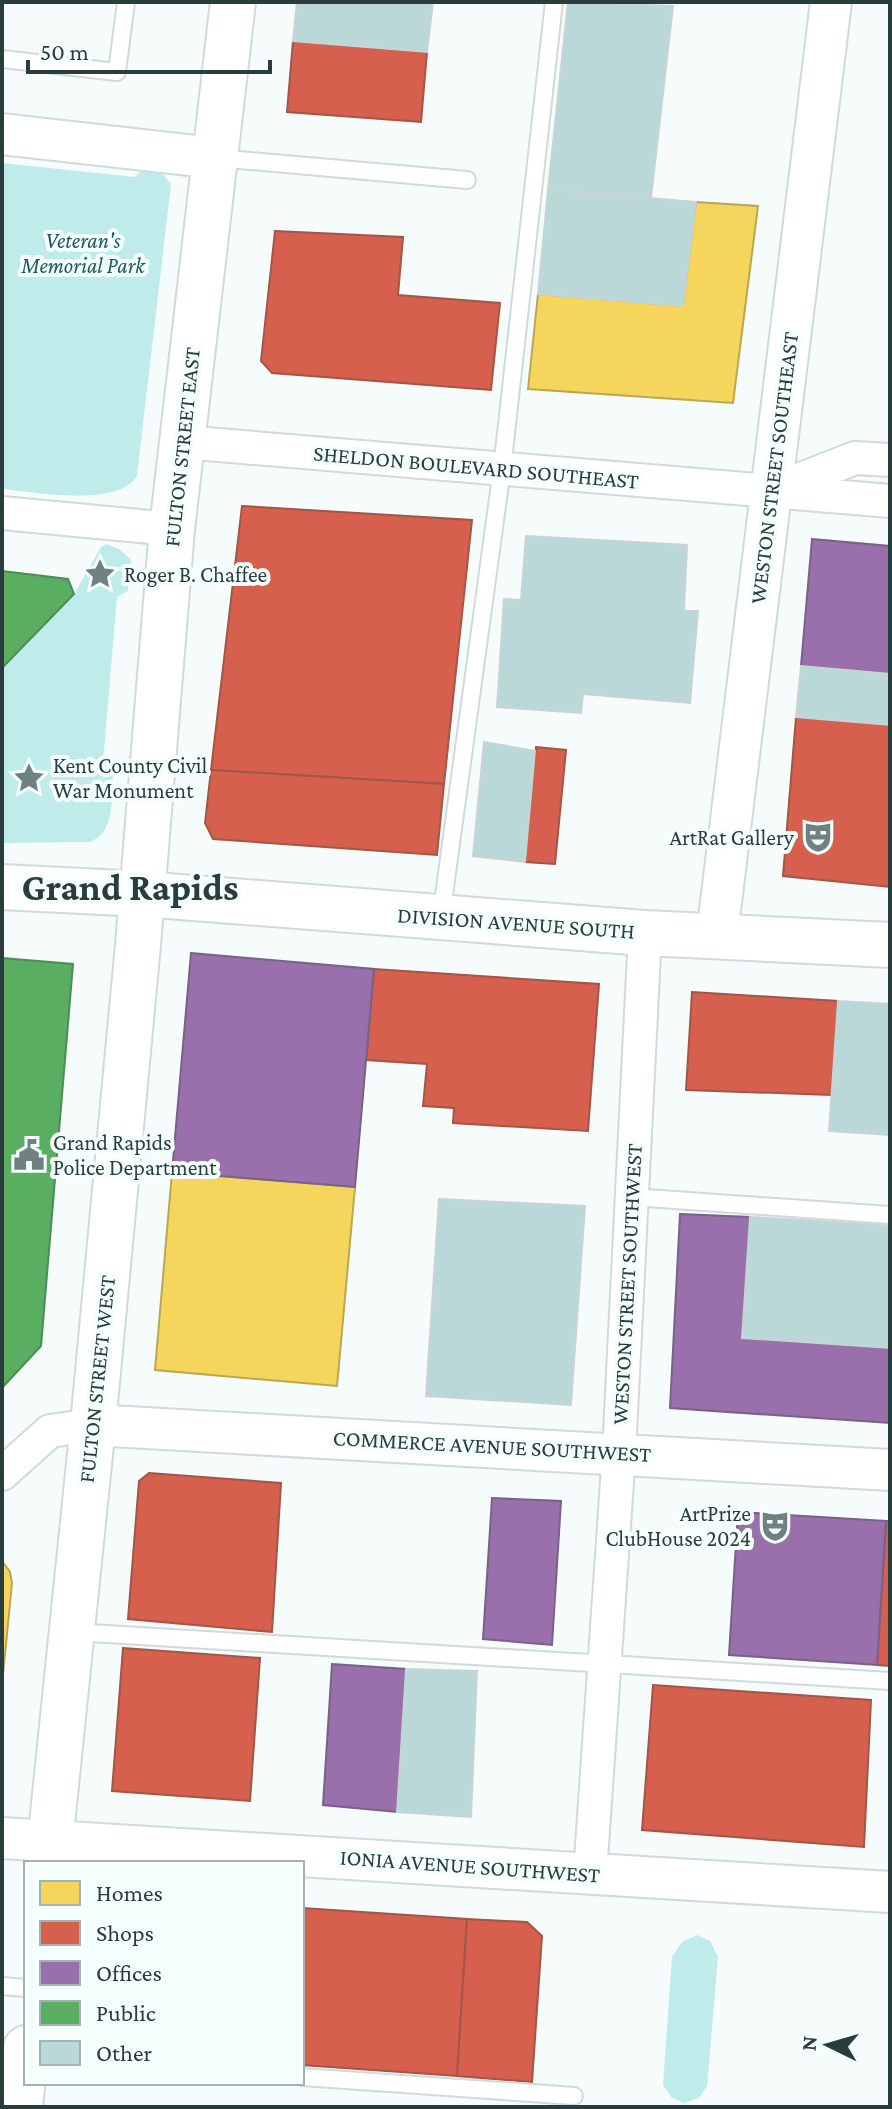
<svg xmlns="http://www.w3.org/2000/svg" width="892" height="2109" font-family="'Crimson Pro',serif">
<rect width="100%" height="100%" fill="#f6fcfb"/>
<!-- green -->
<g fill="#bfecea">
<path d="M 2,163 L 135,177 L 143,169 L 160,171 L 171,184 L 137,476 C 117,508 35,492 2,489 Z"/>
<path d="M 106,544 L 119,549 L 131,560 L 128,591 L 117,597 L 103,762 L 113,773 C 111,797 116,832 90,842 L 2,843 L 2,668 L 74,594 L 101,547 Z"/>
<path d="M 697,1935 L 710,1941 L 718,1957 L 707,2086 L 699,2098 L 684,2103 L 671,2097 L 663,2085 L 672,1957 L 682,1942 Z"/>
</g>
<!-- homes -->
<g fill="#f6d55c" stroke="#b9a753" stroke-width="2">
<path d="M 696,202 L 758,206 L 733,403 L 528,389 L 538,294 L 683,306 Z"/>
<path d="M 172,1172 L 355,1187 L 337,1386 L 155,1370 Z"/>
<path d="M 2,1561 L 10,1572 L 12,1583 L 2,1685 Z"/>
</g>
<!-- shops -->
<g fill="#d6604d" stroke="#a25648" stroke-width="2">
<path d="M 293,41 L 427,52 L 421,122 L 287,112 Z"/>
<path d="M 275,231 L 403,237 L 398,295 L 500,303 L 491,390 L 272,373 L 261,361 Z"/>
<path d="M 242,506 L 472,520 L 444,784 L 211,770 Z"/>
<path d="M 796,717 L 890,725 L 890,887 L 783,876 Z"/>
<path d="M 536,747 L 566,750 L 555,864 L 525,862 Z"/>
<path d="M 211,770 L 444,784 L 437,855 L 213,839 L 205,823 Z"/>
<path d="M 374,969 L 599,984 L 588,1131 L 453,1123 L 454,1108 L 423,1106 L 427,1064 L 366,1060 Z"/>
<path d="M 692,992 L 838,1001 L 831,1095 L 686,1090 Z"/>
<path d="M 149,1473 L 281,1483 L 272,1632 L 128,1619 L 139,1481 Z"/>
<path d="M 886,1521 L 890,1521 L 890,1666 L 877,1665 Z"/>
<path d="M 123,1648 L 260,1658 L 250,1801 L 112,1791 Z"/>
<path d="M 653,1685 L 871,1700 L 864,1847 L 642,1830 Z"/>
<path d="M 302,1908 L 467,1919 L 457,2076 L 302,2065 Z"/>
<path d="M 467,1919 L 527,1922 L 542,1936 L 532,2082 L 457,2076 Z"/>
</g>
<!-- offices -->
<g fill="#9970ab" stroke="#78618a" stroke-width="2">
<path d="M 812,539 L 890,546 L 890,674 L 801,666 Z"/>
<path d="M 191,953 L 374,969 L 355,1187 L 172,1172 Z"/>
<path d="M 680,1214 L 750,1217 L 742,1338 L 890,1348 L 890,1423 L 670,1408 Z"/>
<path d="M 492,1498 L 561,1501 L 552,1645 L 483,1639 Z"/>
<path d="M 738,1512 L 886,1521 L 877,1665 L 729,1655 Z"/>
<path d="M 332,1664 L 406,1669 L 397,1812 L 323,1805 Z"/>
</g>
<!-- public -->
<g fill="#5aae61" stroke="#4c8c56" stroke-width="2">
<path d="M 2,571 L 68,579 L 74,594 L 2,668 Z"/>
<path d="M 2,958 L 73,964 L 41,1346 L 2,1388 Z"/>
</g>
<!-- building -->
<g fill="#bad8d8" stroke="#c8d4d3" stroke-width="2">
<path d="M 297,2 L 433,2 L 427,52 L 293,41 Z"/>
<path d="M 568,2 L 673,6 L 651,198 L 548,190 Z"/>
<path d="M 548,190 L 696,202 L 683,306 L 538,294 Z"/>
<path d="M 526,536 L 687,545 L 684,611 L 698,611 L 690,703 L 583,694 L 581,713 L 497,707 L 504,599 L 521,600 Z"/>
<path d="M 801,666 L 890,674 L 890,725 L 796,717 Z"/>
<path d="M 484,742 L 535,751 L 525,862 L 473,856 Z"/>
<path d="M 838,1001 L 890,1004 L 890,1135 L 829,1131 Z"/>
<path d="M 439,1199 L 585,1206 L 571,1405 L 426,1396 Z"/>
<path d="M 750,1217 L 890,1225 L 890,1348 L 742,1338 Z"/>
<path d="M 406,1669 L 477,1671 L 471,1817 L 397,1812 Z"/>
</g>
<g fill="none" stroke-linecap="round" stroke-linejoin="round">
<defs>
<g id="service">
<path d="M 2,59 L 117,72 L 126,2"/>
<path d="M 216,158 L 467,180"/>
<path d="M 441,917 L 502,469 L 554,2"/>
<path d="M 632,1197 L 890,1215"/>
<path d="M 73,1632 L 890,1681"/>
<path d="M 2,1986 L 26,1988"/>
<path d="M 302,2077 L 574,2096"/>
</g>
<g id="minor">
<path d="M 182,442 L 890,501"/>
<path d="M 778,488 L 855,458 L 890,460"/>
<path d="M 2,513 L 172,529"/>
<path d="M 2,1474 L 50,1431 L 93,1425"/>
<path d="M 590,1874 L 619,1453 L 645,933"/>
</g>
<g id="tertiary">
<path d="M 2,134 L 215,158"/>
<path d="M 717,935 L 831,2"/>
<path d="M 93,1425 L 890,1470"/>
<path d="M 2,1838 L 890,1892"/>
</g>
<g id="primary">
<path d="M 2,887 L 142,894 L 645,933 L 890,945"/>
<path d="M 48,1863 L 93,1425 L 138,945 L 172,529 L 233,2"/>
<path d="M 20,2107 L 26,2048"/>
</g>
</defs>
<!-- service casing -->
<use href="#service" stroke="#cfdbda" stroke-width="20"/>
<!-- minor casing -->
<use href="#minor" stroke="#cfdbda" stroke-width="36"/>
<!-- tertiary casing -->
<use href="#tertiary" stroke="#cfdbda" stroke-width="44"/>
<!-- primary casing -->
<use href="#primary" stroke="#cfdbda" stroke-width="48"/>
<!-- service -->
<use href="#service" stroke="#fefffe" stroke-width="16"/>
<!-- minor -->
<use href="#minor" stroke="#fefffe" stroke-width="32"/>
<!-- tertiary -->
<use href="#tertiary" stroke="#fefffe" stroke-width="40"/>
<!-- primary -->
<use href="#primary" stroke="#fefffe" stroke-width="44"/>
</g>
<!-- icons -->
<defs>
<symbol id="sight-bare" viewBox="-9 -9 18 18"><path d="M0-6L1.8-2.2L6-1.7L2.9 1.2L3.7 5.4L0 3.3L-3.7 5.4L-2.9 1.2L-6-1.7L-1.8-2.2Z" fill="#718080" stroke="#f4fefd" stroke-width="2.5" paint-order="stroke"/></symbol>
<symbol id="theatre-bare" viewBox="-9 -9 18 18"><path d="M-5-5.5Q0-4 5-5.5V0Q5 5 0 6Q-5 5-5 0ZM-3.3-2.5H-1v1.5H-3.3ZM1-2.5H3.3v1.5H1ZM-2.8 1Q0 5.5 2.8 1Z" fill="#718080" stroke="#f4fefd" stroke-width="2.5" paint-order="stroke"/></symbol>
<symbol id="civic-bare" viewBox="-9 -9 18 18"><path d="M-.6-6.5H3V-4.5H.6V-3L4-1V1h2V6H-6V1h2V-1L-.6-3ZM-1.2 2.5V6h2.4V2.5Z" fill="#718080" stroke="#f4fefd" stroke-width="2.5" paint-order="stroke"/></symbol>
</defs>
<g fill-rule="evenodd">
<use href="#sight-bare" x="78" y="552" width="44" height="44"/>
<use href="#sight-bare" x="7" y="756" width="44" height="44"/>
<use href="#theatre-bare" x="796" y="815" width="44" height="44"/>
<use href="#civic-bare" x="7" y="1133" width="44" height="44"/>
<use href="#theatre-bare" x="753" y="1504" width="44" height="44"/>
</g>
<g text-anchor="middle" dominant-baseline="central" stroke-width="8" stroke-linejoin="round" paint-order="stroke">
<!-- park labels -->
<g font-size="22" font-style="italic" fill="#1d5a5a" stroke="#f4fefd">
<text x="83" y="240">Veteran's<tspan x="83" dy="25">Memorial Park</tspan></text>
</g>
<!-- street labels -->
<g font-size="22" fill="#2a3d3d" stroke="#f4fefd">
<text transform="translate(182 447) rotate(-84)">FULTON STREET EAST</text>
<text transform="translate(476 467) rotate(5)">SHELDON BOULEVARD SOUTHEAST</text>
<text transform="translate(774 468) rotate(-83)">WESTON STREET SOUTHEAST</text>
<text transform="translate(516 923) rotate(4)">DIVISION AVENUE SOUTH</text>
<text transform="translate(627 1284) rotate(-87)">WESTON STREET SOUTHWEST</text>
<text transform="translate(97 1379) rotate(-84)">FULTON STREET WEST</text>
<text transform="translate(492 1446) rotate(3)">COMMERCE AVENUE SOUTHWEST</text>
<text transform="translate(470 1866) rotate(4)">IONIA AVENUE SOUTHWEST</text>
</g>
<!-- poi labels -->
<g font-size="22" fill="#2a3d3d" stroke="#f4fefd" text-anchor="start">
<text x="124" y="574">Roger B. Chaffee</text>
<text x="53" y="765">Kent County Civil<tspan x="53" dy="25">War Monument</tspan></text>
<text x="794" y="837" text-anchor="end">ArtRat Gallery</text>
<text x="53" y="1142">Grand Rapids<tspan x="53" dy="25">Police Department</tspan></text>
<text x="751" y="1513" text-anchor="end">ArtPrize<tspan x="751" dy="25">ClubHouse 2024</tspan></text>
</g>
<!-- town labels -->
<g font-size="38" font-weight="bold" fill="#2a3d3d" stroke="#f4fefd">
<text x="130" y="887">Grand Rapids</text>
</g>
</g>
<!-- border -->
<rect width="892" height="2109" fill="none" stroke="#2a3d3d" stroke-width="8"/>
<!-- legend -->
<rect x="24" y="1861" width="280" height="224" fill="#f4fefd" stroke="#a3b1b0" stroke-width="2"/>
<rect x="40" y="1881" width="40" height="24" fill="#f6d55c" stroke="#a3b1b0" stroke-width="2"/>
<text x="96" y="1901" font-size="24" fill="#2a3d3d">Homes</text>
<rect x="40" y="1921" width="40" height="24" fill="#d6604d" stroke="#a3b1b0" stroke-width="2"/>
<text x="96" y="1941" font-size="24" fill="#2a3d3d">Shops</text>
<rect x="40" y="1961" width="40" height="24" fill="#9970ab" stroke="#a3b1b0" stroke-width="2"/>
<text x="96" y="1981" font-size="24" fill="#2a3d3d">Offices</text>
<rect x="40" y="2001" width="40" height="24" fill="#5aae61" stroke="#a3b1b0" stroke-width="2"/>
<text x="96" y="2021" font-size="24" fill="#2a3d3d">Public</text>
<rect x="40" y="2041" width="40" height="24" fill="#bad8d8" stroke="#a3b1b0" stroke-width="2"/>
<text x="96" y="2061" font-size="24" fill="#2a3d3d">Other</text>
<!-- north arrow -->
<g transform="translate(828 2045) rotate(275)" stroke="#f4fefd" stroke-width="6" paint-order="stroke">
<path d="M0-6L14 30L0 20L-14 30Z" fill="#2a3d3d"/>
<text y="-12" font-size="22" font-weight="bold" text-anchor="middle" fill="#2a3d3d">N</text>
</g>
<!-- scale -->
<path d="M28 60v12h242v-12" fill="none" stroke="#2a3d3d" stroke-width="4"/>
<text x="40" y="60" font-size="24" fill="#2a3d3d" stroke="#f4fefd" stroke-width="6" paint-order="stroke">50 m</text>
</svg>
